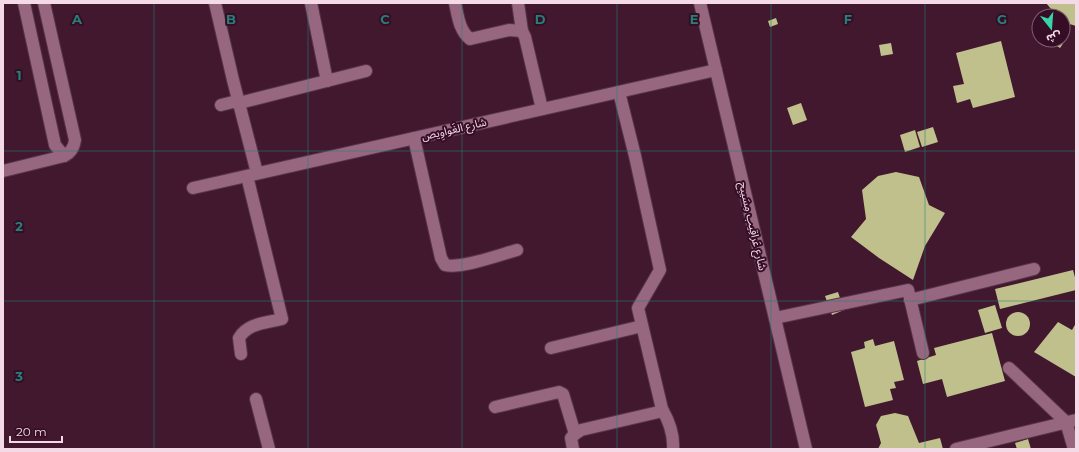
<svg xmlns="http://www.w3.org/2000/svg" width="1079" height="452" font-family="Montserrat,'Noto Sans Arabic',sans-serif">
<rect width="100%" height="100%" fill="#41182e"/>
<!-- building -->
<g fill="#c0c08c">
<path d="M 1046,3 L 1076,3 L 1076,26 L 1063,22 L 1063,16 L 1057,16 Z"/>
<path d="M 776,18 L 778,24 L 770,27 L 768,21 Z"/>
<path d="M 1063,37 L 1066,39 L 1060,48 L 1048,40 L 1063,40 Z"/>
<path d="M 1001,41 L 1015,97 L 973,108 L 970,99 L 957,103 L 953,86 L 964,84 L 956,53 Z"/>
<path d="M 891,43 L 893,54 L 881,56 L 879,45 Z"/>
<path d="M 801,103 L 807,120 L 793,125 L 787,108 Z"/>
<path d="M 933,127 L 938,142 L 922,147 L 917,132 Z"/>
<path d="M 915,130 L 920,147 L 905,152 L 900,135 Z"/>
<path d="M 896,172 L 919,177 L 929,205 L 945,213 L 925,246 L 913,280 L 879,258 L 851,237 L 866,219 L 862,190 L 878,176 Z"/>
<path d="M 1073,270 L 1076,281 L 1076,290 L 1000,309 L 995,289 Z"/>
<path d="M 838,292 L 844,310 L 832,315 L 825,296 Z"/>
<path d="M 995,305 L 1002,328 L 985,333 L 978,310 Z"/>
<circle cx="1018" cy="324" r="12"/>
<path d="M 1058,322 L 1072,330 L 1076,323 L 1076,377 L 1034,352 Z"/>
<path d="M 992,333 L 1005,381 L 947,397 L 942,379 L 923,384 L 917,361 L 936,355 L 934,348 Z"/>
<path d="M 873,339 L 875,346 L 894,341 L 904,380 L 894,382 L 896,388 L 890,389 L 893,400 L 865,407 L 851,352 L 865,348 L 864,342 Z"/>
<path d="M 895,413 L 908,416 L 919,443 L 940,438 L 943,449 L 878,449 L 881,443 L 876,425 L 881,416 Z"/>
<path d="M 1028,439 L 1031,449 L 1017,449 L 1015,443 Z"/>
</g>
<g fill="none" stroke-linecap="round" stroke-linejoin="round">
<defs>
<g id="minor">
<path d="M 24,3 L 55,145 L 64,156"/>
<path d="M 215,3 L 233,80 L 257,173"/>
<path d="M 311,3 L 327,81"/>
<path d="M 455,3 C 458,16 459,30 470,39 L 509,30 L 522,31 L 525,37 L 542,109"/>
<path d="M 518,3 L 522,31"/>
<path d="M 700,3 L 806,449"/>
<path d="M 619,92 L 635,156 L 660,270 L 638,308 L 662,409 C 669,421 674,435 673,449"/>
<path d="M 221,105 L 233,102 L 239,103 L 366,71"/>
<path d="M 414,138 L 441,258 L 445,265 C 461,269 499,255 517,250"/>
<path d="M 3,171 L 64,156 C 71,153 74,147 75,140 L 44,3"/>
<path d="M 193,188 L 716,70"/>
<path d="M 910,300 L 1034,269"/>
<path d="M 775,318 L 908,290 L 923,353"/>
<path d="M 551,348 L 642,326"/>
<path d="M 241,354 L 239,338 C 248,323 266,323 282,319 L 247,176"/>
<path d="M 1009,368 L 1066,422 L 1074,449"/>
<path d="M 256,399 L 269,449"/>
<path d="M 495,407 L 559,392 L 563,394 L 575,434"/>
<path d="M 573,449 L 571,438 L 575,434 L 581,430 L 663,411"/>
<path d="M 956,449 L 1076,420"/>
</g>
</defs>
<!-- minor casing -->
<use href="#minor" stroke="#573649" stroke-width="14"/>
<!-- minor -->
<use href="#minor" stroke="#97677f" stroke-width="12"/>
</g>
<!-- grid -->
<path fill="none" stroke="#26807a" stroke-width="1" stroke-opacity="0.55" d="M 154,3 L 154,449M 308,3 L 308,449M 462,3 L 462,449M 617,3 L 617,449M 771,3 L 771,449M 925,3 L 925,449M 3,151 L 1076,151M 3,301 L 1076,301"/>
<g text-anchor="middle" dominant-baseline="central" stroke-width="4" stroke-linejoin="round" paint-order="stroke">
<!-- street labels -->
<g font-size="11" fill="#f4d9e6" stroke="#350e25">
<text transform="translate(454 129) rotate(-13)">شارع الغَواوِيص</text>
<text transform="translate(753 226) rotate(77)">شارع عَراقِيب مِسَيبِح</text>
</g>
</g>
<g font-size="13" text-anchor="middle" font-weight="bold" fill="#26807a" stroke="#350e25" stroke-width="4" stroke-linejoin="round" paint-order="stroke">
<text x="77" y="24">A</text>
<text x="231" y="24">B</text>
<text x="385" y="24">C</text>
<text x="540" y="24">D</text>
<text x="694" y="24">E</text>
<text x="848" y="24">F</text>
<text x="1002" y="24">G</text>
<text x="19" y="80">1</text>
<text x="19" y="231">2</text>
<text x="19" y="381">3</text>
</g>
<!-- border -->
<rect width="1079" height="452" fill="none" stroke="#f4d9e6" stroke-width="8"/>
<!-- north arrow -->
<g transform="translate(1051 28) rotate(163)"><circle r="19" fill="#350e25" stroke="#815f72"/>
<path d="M0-3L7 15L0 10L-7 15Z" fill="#37d4a6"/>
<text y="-6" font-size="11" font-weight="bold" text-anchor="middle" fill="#f4d9e6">ش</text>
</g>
<!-- scale -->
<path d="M10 436v6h52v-6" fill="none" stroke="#f4d9e6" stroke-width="2"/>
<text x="16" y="436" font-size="12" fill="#f4d9e6" stroke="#350e25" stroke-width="3" paint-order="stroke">20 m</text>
</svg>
